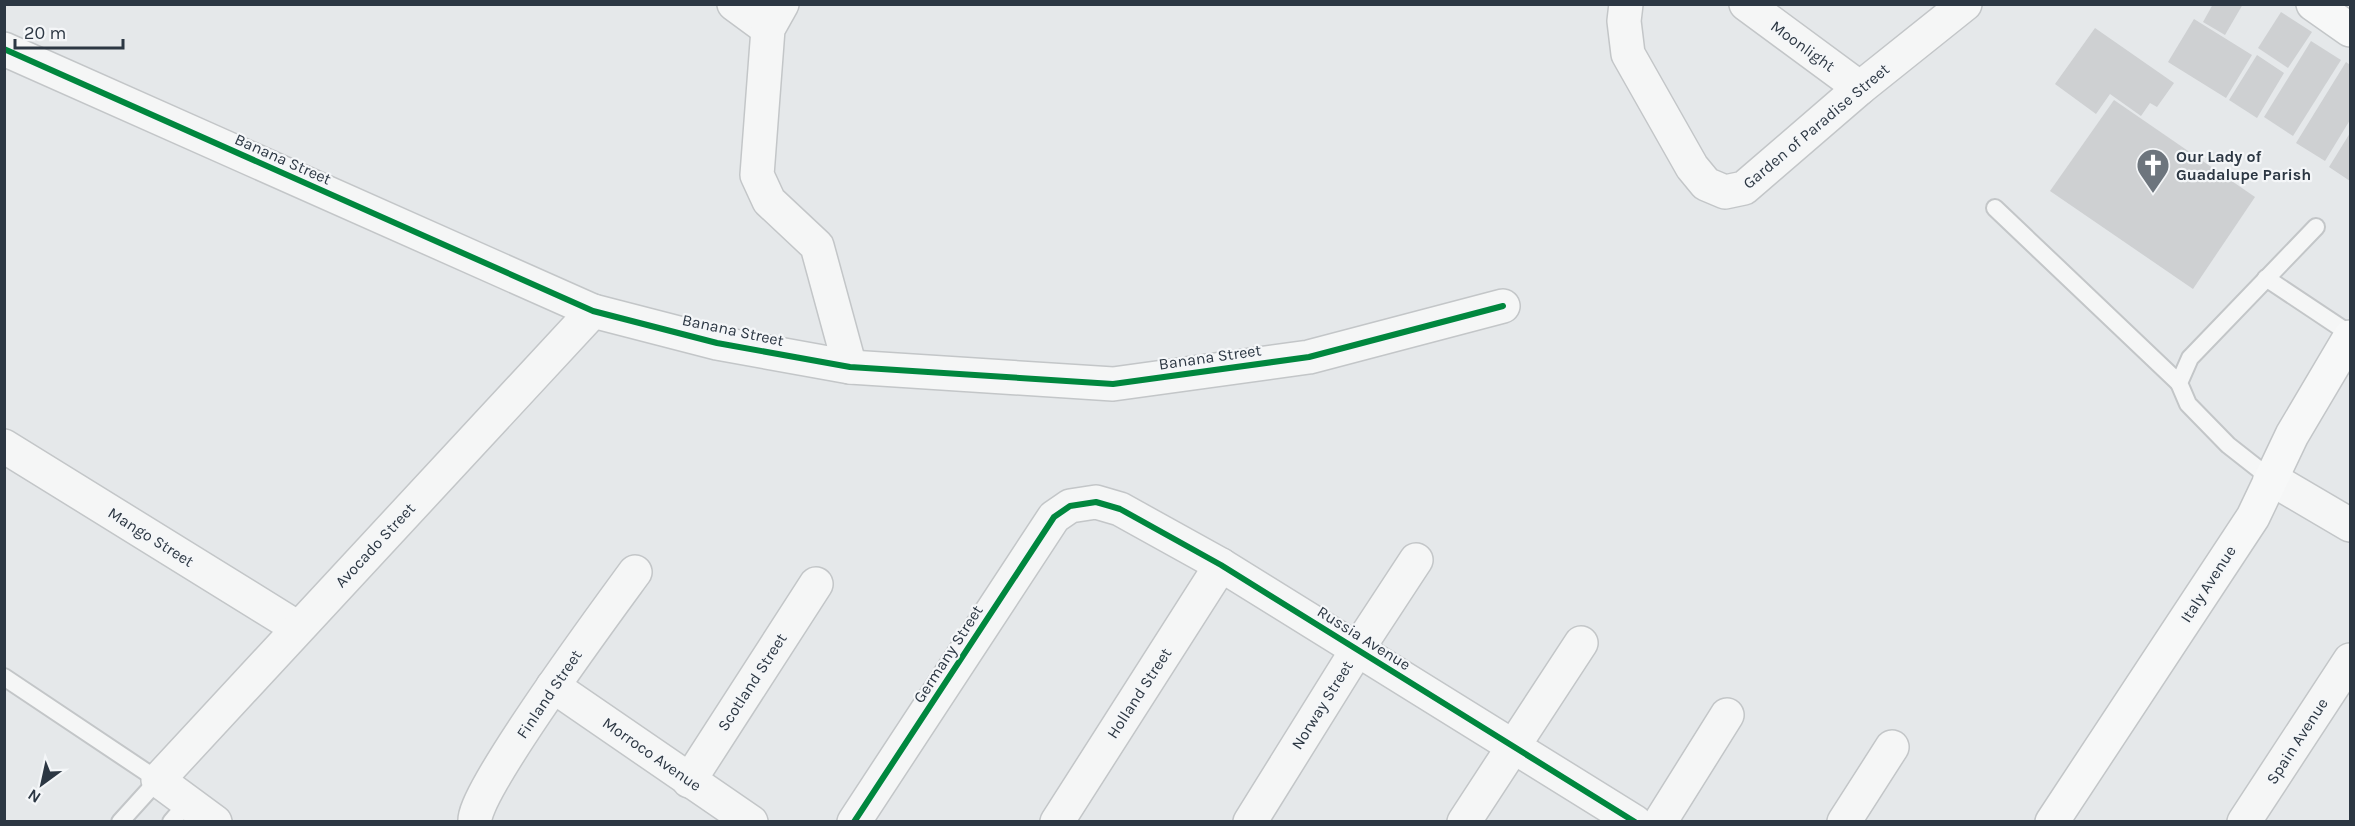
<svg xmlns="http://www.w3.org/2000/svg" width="2355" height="826" font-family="Karla,sans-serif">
<rect width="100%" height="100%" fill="#e5e8ea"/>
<!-- building -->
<g fill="#ced0d2">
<path d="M 2213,4 L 2243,4 L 2225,35 L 2203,22 Z"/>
<path d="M 2281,12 L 2312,32 L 2288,68 L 2258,48 Z"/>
<path d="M 2194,19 L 2252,55 L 2226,98 L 2168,62 Z"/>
<path d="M 2095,28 L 2174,83 L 2157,107 L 2150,103 L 2141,116 L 2110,94 L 2096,114 L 2055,84 Z"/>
<path d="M 2311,41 L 2341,60 L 2293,136 L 2264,117 Z"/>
<path d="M 2257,55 L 2284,73 L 2257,118 L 2229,100 Z"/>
<path d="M 2346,62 L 2350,65 L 2350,120 L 2325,161 L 2296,143 Z"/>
<path d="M 2114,100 L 2255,197 L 2193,289 L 2050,191 Z"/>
<path d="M 2350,133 L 2350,181 L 2329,167 Z"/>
</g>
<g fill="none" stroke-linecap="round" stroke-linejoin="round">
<defs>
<g id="lane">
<path d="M 1995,208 L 2179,383"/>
<path d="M 2266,278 L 2350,334"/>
<path d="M 2270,478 L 2228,445 L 2188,404 L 2179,383 L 2190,358 L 2316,227"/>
<path d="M 4,677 L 158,780 L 120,822"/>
<path d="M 171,822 L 188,802"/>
</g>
<g id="street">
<path d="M 734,4 L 768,29"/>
<path d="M 782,4 L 768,29 L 757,175 L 769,201 L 817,246 L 850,367"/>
<path d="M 1626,4 L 1624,21 L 1628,54 L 1692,167 L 1706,184 L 1725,192 L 1744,188 L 1860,88 L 1965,4"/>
<path d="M 1746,4 L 1860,88"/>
<path d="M 4,49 L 593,311 L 717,343 L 850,367 L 1113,384 L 1309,357 L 1503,306"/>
<path d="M 4,446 L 298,628"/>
<path d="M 2270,478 L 2350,525"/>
<path d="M 553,686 L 751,822"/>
<path d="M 689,781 L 816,584"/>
<path d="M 215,822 L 158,780 L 593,311"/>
<path d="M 475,822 C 470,795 611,605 635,572"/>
<path d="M 854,822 L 1054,517 L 1070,506 L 1096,502 L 1120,509 L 1221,565 L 1635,822"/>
<path d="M 1057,822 L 1221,565"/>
<path d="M 1250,822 L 1357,650 L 1416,560"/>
<path d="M 1464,822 L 1581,643"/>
<path d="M 1660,822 L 1727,715"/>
<path d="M 1844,822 L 1892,747"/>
<path d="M 2244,822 L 2350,660"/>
</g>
<g id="secondary">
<path d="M 2313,4 L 2350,30"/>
<path d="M 2052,822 L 2253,517 L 2292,435 L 2350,337"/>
</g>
</defs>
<!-- lane casing -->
<use href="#lane" stroke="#c3c6c8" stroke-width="20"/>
<!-- street casing -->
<use href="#street" stroke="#c3c6c8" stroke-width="36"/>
<!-- secondary casing -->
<use href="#secondary" stroke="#c3c6c8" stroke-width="36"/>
<!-- lane -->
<use href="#lane" stroke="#f5f6f6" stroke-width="16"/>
<!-- street -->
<use href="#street" stroke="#f5f6f6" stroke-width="33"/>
<!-- secondary -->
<use href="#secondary" stroke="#f7f8f8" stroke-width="33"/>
<defs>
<g id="cycleway">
<path d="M 4,49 L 593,311 L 717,343 L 850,367 L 1113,384 L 1309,357 L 1503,306"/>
<path d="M 854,822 L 1054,517 L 1070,506 L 1096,502 L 1120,509 L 1221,565 L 1635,822"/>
</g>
</defs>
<!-- cycleway casing -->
<use href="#cycleway" stroke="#f4f6f8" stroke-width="10"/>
<!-- cycleway -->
<use href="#cycleway" stroke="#00873e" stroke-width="6"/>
</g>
<!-- icons -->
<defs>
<symbol id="church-pin" viewBox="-11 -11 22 30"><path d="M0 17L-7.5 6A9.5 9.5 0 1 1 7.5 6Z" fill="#6d757d" stroke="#f4f6f8"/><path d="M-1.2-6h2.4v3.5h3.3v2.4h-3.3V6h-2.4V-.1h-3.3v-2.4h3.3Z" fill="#fff"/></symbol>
</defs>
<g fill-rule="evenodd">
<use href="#church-pin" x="2134" y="146" width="38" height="52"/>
</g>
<g text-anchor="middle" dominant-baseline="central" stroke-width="4.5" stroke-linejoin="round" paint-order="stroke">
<!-- street labels -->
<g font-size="16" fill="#2c3743" stroke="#f4f6f8">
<text transform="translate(1803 46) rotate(36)">Moonlight</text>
<text transform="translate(1816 126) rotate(-40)">Garden of Paradise Street</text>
<text transform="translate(283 159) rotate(24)">Banana Street</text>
<text transform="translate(733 330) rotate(12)">Banana Street</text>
<text transform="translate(1210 357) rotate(-8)">Banana Street</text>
<text transform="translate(151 537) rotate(32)">Mango Street</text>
<text transform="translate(375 545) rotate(-47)">Avocado Street</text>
<text transform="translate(2208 584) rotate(-57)">Italy Avenue</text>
<text transform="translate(1364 638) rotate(32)">Russia Avenue</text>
<text transform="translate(948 654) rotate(-57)">Germany Street</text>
<text transform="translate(752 682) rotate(-57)">Scotland Street</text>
<text transform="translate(1139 693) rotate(-57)">Holland Street</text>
<text transform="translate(549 694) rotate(-56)">Finland Street</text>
<text transform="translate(1322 705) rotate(-58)">Norway Street</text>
<text transform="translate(2297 741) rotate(-57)">Spain Avenue</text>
<text transform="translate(652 754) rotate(35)">Morroco Avenue</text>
</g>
<!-- poi labels -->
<g font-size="16" font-weight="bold" fill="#2c3743" stroke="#f4f6f8" text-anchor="start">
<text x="2176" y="156">Our Lady of<tspan x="2176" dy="18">Guadalupe Parish</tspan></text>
</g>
</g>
<!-- border -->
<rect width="2355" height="826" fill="none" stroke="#2c3743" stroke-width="12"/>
<!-- north arrow -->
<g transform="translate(42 784) rotate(213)" stroke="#f4f6f8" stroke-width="4.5" paint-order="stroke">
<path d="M0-4.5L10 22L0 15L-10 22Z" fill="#2c3743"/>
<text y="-9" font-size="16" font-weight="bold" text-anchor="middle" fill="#2c3743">N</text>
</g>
<!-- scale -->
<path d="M15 39v9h108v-9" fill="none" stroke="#2c3743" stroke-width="3"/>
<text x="24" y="39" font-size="18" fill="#2c3743" stroke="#f4f6f8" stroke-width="4.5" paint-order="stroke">20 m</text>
</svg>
